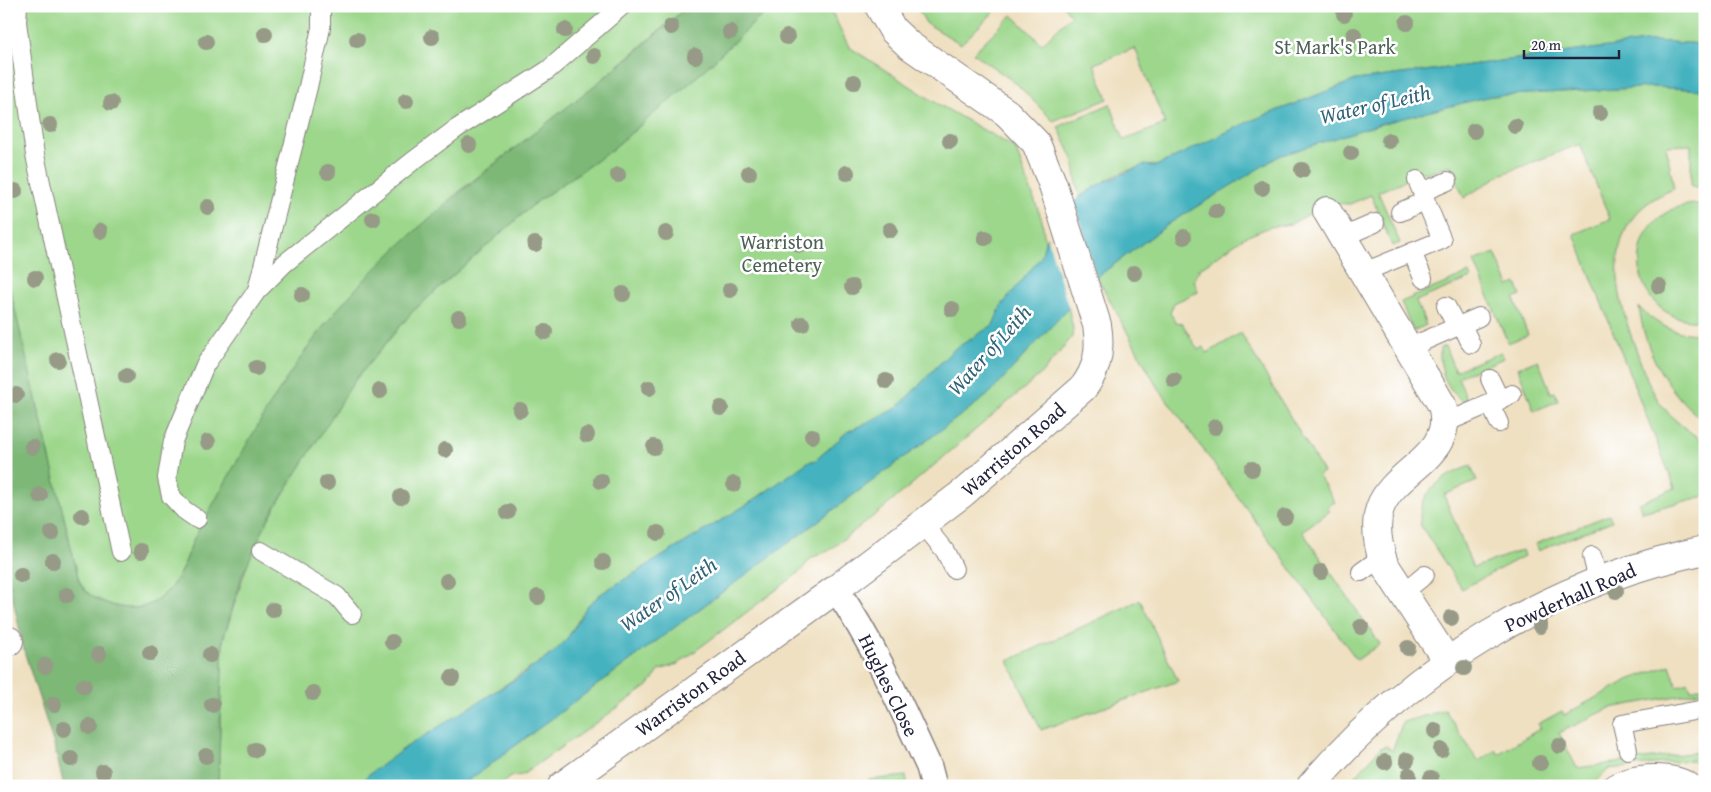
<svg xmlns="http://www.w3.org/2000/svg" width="1711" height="792" font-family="'Gentium Book Plus',serif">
<rect width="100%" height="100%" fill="#fff"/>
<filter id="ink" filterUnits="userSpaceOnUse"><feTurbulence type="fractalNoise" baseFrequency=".02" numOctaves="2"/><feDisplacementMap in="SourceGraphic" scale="10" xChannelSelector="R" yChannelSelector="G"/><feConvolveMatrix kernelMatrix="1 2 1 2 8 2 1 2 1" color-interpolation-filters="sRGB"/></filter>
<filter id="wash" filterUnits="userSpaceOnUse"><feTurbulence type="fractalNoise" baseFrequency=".0096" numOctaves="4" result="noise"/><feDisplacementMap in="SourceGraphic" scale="20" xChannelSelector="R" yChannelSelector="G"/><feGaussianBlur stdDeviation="1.12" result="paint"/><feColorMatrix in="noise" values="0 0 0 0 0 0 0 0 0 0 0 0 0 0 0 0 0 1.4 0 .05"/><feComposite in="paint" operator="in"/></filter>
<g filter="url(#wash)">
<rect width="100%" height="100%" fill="#efe0c1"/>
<!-- green -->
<g fill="#9cd78b" stroke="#5f7c63">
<path d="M 6,6 L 688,6 L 592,88 L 456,194 L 369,277 L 323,327 L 281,388 L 213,505 L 263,529 L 302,461 L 355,380 L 413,311 L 535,203 L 610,151 L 691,82 L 772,6 L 829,6 L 849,47 L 938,104 L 1015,148 L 1042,220 L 1045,242 L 1042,257 L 1001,306 L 993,325 L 953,350 L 897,408 L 847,432 L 816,460 L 808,462 L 751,502 L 602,593 L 587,606 L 567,639 L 553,653 L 367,776 L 358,786 L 218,786 L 223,640 L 247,565 L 193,540 C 181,580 158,622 109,604 C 96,599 86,595 79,581 L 6,272 Z"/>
<path d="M 916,6 L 1000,6 L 961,44 L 926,23 Z"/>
<path d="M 1063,6 L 1705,6 L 1705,44 L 1653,41 L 1356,80 L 1250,121 L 1156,166 C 1129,164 1101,183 1079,197 L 1073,159 L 1058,127 L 1110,104 L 1124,140 L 1165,124 L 1135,48 L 1094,64 L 1108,99 L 1053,121 L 1017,84 L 973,53 L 1012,15 L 1042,44 L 1071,15 Z"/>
<path d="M 1654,87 L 1705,90 L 1705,188 L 1691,186 L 1691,145 L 1666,146 L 1674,189 C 1599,217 1613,290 1636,349 C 1643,369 1650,391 1664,408 C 1675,422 1690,432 1705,442 L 1705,496 L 1642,512 L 1639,503 L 1675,488 L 1574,234 L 1610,219 L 1580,144 L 1500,175 L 1464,198 L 1450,165 L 1429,173 L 1420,172 L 1410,175 L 1402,182 L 1378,192 L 1400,243 L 1392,246 L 1371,195 L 1350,204 L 1329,203 L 1291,224 L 1270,227 L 1243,238 L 1199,269 L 1194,280 L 1198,292 L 1174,303 L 1170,313 L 1176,322 L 1182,323 L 1198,350 L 1203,347 L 1207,353 L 1241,333 L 1323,472 L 1318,475 L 1335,502 L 1327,507 L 1330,511 L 1302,531 L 1380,644 L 1357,660 L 1156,385 L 1097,277 L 1170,223 L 1279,156 L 1329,139 L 1437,108 L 1491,96 Z"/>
<path d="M 1694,204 L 1705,204 L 1705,320 C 1626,328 1614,212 1694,204 Z"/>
<path d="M 1495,253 L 1509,286 L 1516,283 L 1521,296 L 1514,299 L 1528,335 L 1508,343 L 1474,261 Z"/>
<path d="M 1469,273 L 1471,278 L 1416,301 L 1426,325 L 1413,331 L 1401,302 Z"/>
<path d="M 1068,306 L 1073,329 L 1072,337 L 1042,373 L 884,508 L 828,551 L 811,558 L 800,572 L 678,664 L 660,670 L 648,686 L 522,775 L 512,776 L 498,786 L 461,786 L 988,395 Z"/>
<path d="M 1639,307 C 1657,326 1678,336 1705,333 L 1705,420 L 1702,420 C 1667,391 1645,353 1639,307 Z"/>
<path d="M 1445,346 L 1455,371 L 1501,352 L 1504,358 L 1458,377 L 1467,400 L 1464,402 C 1446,389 1440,372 1440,351 L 1440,348 Z"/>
<path d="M 1538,360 L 1551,393 L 1555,392 L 1558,401 L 1534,411 L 1518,368 Z"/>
<path d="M 1471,466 L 1477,481 L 1444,495 L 1473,568 L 1522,550 L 1524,556 L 1462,589 L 1421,526 C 1414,494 1445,474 1471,466 Z"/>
<path d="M 1609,515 L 1612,521 L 1538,551 L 1535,544 Z"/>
<path d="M 1140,600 L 1178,681 L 1041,730 L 1008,661 Z"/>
<path d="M 1670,665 L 1677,686 L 1688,682 L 1691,690 L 1705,686 L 1705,691 L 1610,708 L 1559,733 L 1577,768 L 1705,751 L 1705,759 L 1695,763 L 1692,760 L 1609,769 L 1592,786 L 1488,786 L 1484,783 L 1450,786 L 1447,782 L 1442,786 L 1347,786 L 1380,748 L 1387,746 L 1392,751 L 1403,722 L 1445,710 L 1478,761 L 1496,750 L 1498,754 L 1541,728 L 1538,724 L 1562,711 L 1564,715 L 1628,680 Z"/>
<path d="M 906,776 L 908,786 L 861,786 L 869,780 Z"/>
</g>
<!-- forest -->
<path fill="#7db877" stroke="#506d59" d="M 688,6 L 772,6 L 691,82 L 610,151 L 535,203 L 413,311 L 355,380 L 269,517 L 242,576 L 223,640 L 218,786 L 64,786 L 54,745 L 25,654 L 6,568 L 6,272 L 79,581 C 86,595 95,599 109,604 C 158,621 181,581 193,540 C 234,468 272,393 323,327 C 396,235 499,162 590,89 C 624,63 656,34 688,6 Z"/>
<!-- water -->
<path fill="#44b2bf" stroke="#336a7d" d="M 1653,41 L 1705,44 L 1705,90 L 1654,87 L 1491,96 L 1376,125 L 1279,156 L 1170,223 L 1097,277 L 988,395 L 461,786 L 358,786 L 367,776 L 406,747 L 522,675 L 553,653 L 567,639 L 587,606 L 602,593 L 751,502 L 808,462 L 816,460 L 847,432 L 897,408 L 953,350 L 993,325 L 1001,306 L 1041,257 L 1045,242 L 1057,213 L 1100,184 L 1143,165 L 1156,166 L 1250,121 L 1356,80 Z"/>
<!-- pier -->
<path fill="#efe0c1" d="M 1073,198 L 1097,280 L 1069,309 L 1046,233 L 1055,211 Z"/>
</g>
<g filter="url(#ink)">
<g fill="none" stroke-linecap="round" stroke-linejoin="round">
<defs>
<g id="service">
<path d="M 18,6 L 17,22 L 35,155 L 121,552"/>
<path d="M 1422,192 L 1448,181"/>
<path d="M 1400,212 L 1425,201"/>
<path d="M 1343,237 L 1375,223"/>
<path d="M 1412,252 L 1423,278"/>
<path d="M 1364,272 L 1442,240 L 1417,180"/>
<path d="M 257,290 L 308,87 L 321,28 L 321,6"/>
<path d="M 1446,306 L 1457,327"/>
<path d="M 1462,325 L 1471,344"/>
<path d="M 1408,348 L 1479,317"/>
<path d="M 1490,379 L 1500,400"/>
<path d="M 1490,404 L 1499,423"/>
<path d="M 1445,423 L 1512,394"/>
<path d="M 197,519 L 184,510 L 171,496 L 167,478 L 173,441 L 205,365 L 256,292 L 285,263 L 413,161 L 456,129 L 548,70 L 622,6"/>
<path d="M 923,524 L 945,551 L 954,569"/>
<path d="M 261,551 L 337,596 L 352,614"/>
<path d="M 1592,556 L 1598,580"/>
<path d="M 1361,572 L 1382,557"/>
<path d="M 1403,593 L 1425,575"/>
<path d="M 1628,750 L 1622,724 L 1705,709"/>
<path d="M 1611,786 C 1628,771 1679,769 1695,786"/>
</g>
<path id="pedestrian" d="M 836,589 C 874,644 901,706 929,767 L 934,786"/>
<g id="minor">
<path d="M 1327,211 L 1442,405 C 1457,456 1394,469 1380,508 C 1374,526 1378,546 1384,564 L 1447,661"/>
<path d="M 6,643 L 9,641"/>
<path d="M 562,786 L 836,589 L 963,493 L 1083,388 C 1098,369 1101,349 1097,325 L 1053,185 L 1036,143 L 1007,113 L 909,45 L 893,30 L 879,6"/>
<path d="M 1311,786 C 1413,666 1551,582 1705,550"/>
</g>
</defs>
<!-- service casing -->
<use href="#service" stroke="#88817e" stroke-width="20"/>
<!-- pedestrian casing -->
<use href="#pedestrian" stroke="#88817e" stroke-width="28"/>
<!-- minor casing -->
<use href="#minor" stroke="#88817e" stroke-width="30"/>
<!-- service -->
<use href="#service" stroke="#fff" stroke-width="18"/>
<!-- pedestrian -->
<use href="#pedestrian" stroke="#fff" stroke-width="25"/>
<!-- minor -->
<use href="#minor" stroke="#fff" stroke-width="28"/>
</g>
<!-- trees -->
<g fill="#969a87">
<circle cx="1344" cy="14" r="8"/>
<circle cx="1407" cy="23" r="8"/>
<circle cx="671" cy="27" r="8"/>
<circle cx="565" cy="30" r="8"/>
<circle cx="730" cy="32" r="8"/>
<circle cx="265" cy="34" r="8"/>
<circle cx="1354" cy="35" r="8"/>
<circle cx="432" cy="37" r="8"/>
<circle cx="787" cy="37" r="8"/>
<circle cx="357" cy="40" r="8"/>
<circle cx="206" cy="42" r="8"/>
<circle cx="594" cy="56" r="8"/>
<circle cx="695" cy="56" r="8"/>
<circle cx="854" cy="82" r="8"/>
<circle cx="406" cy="101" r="8"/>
<circle cx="111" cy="103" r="8"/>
<circle cx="1600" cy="113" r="8"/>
<circle cx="50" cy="125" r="8"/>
<circle cx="1515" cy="126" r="8"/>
<circle cx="1474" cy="131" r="8"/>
<circle cx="950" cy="141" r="8"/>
<circle cx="1389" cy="141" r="8"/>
<circle cx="469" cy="145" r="8"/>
<circle cx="1351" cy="153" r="8"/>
<circle cx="1302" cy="170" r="8"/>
<circle cx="328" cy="172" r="8"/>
<circle cx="749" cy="173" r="8"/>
<circle cx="847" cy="173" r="8"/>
<circle cx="618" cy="175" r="8"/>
<circle cx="1262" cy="188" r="8"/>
<circle cx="15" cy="191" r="8"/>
<circle cx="208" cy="207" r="8"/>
<circle cx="1216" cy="211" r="8"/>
<circle cx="373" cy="219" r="8"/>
<circle cx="890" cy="230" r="8"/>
<circle cx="100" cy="231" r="8"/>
<circle cx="666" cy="233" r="8"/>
<circle cx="1184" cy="237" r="8"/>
<circle cx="985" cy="238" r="8"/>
<circle cx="535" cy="244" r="8"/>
<circle cx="800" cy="245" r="8"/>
<circle cx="1134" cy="273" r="8"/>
<circle cx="35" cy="278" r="8"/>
<circle cx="1659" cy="286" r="8"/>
<circle cx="852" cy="287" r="8"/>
<circle cx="730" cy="290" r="8"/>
<circle cx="623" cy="294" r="8"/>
<circle cx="302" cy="295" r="8"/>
<circle cx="952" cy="309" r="8"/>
<circle cx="459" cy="318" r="8"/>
<circle cx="802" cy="324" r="8"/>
<circle cx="545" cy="332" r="8"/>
<circle cx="58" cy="360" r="8"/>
<circle cx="256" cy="368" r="8"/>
<circle cx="126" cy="376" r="8"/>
<circle cx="1174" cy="380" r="8"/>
<circle cx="886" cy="381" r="8"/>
<circle cx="649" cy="388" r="8"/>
<circle cx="380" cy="391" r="8"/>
<circle cx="16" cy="395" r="8"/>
<circle cx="721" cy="408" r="8"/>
<circle cx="520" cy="410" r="8"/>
<circle cx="1215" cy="427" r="8"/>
<circle cx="587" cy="435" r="8"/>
<circle cx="812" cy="436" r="8"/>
<circle cx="208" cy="442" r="8"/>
<circle cx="32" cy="447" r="8"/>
<circle cx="654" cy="447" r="8"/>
<circle cx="445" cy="450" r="8"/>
<circle cx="1252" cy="469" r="8"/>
<circle cx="601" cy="481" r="8"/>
<circle cx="327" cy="483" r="8"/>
<circle cx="734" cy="484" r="8"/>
<circle cx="40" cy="495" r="8"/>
<circle cx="401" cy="497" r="8"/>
<circle cx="508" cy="512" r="8"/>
<circle cx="82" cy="516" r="8"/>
<circle cx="1285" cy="517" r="8"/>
<circle cx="52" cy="533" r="8"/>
<circle cx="658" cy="533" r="8"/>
<circle cx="141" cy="551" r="8"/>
<circle cx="53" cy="561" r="8"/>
<circle cx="603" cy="562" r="8"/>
<circle cx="1321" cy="572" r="8"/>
<circle cx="21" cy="575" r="8"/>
<circle cx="447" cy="581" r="8"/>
<circle cx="1616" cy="591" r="8"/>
<circle cx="67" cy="595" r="8"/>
<circle cx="538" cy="597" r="8"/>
<circle cx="273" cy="610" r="8"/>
<circle cx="1451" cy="618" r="8"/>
<circle cx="1540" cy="626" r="8"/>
<circle cx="1361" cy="627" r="8"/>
<circle cx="392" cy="642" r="8"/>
<circle cx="1408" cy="648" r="8"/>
<circle cx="150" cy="653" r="8"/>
<circle cx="99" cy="654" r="8"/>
<circle cx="210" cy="655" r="8"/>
<circle cx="45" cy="666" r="8"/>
<circle cx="1464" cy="668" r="8"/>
<circle cx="452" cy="678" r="8"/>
<circle cx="84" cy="686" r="8"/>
<circle cx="313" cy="693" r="8"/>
<circle cx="54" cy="704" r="8"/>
<circle cx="212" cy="705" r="8"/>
<circle cx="90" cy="727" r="8"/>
<circle cx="64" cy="729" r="8"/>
<circle cx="1435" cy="731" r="8"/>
<circle cx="1559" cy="746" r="8"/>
<circle cx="255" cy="750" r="8"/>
<circle cx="1441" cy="750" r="8"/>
<circle cx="206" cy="756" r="8"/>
<circle cx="71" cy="759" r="8"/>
<circle cx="1407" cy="760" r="8"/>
<circle cx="1385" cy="762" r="8"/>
<circle cx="1540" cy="763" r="8"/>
<circle cx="103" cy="772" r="8"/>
<circle cx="1409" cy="775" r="8"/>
<circle cx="1431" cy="778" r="8"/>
</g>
</g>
<g text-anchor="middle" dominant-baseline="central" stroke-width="5" stroke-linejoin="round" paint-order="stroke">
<!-- park labels -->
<g font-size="20" fill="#4d6157" stroke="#fff">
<text x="1335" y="46">St Mark's Park</text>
<text x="782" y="241">Warriston<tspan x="782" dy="23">Cemetery</tspan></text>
</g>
<!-- street labels -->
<g font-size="20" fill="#22223b" stroke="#fff">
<text transform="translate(1013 449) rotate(-41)">Warriston Road</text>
<text transform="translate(1570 597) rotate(-24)">Powderhall Road</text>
<text transform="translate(889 685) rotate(64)">Hughes Close</text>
<text transform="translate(690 693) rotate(-36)">Warriston Road</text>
</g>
<!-- water labels -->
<g font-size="21" font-style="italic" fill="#316376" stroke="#fff">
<text transform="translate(1375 104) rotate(-13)">Water of Leith</text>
<text transform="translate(989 350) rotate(-48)">Water of Leith</text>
<text transform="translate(668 594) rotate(-35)">Water of Leith</text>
</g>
</g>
<!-- margin -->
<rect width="1711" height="792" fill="none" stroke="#fff" stroke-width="25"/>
<!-- scale -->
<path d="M1524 50v8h95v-8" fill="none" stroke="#22223b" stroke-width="2.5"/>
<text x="1531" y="50" font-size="15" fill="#22223b" stroke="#ffffff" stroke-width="4" paint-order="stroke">20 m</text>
</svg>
